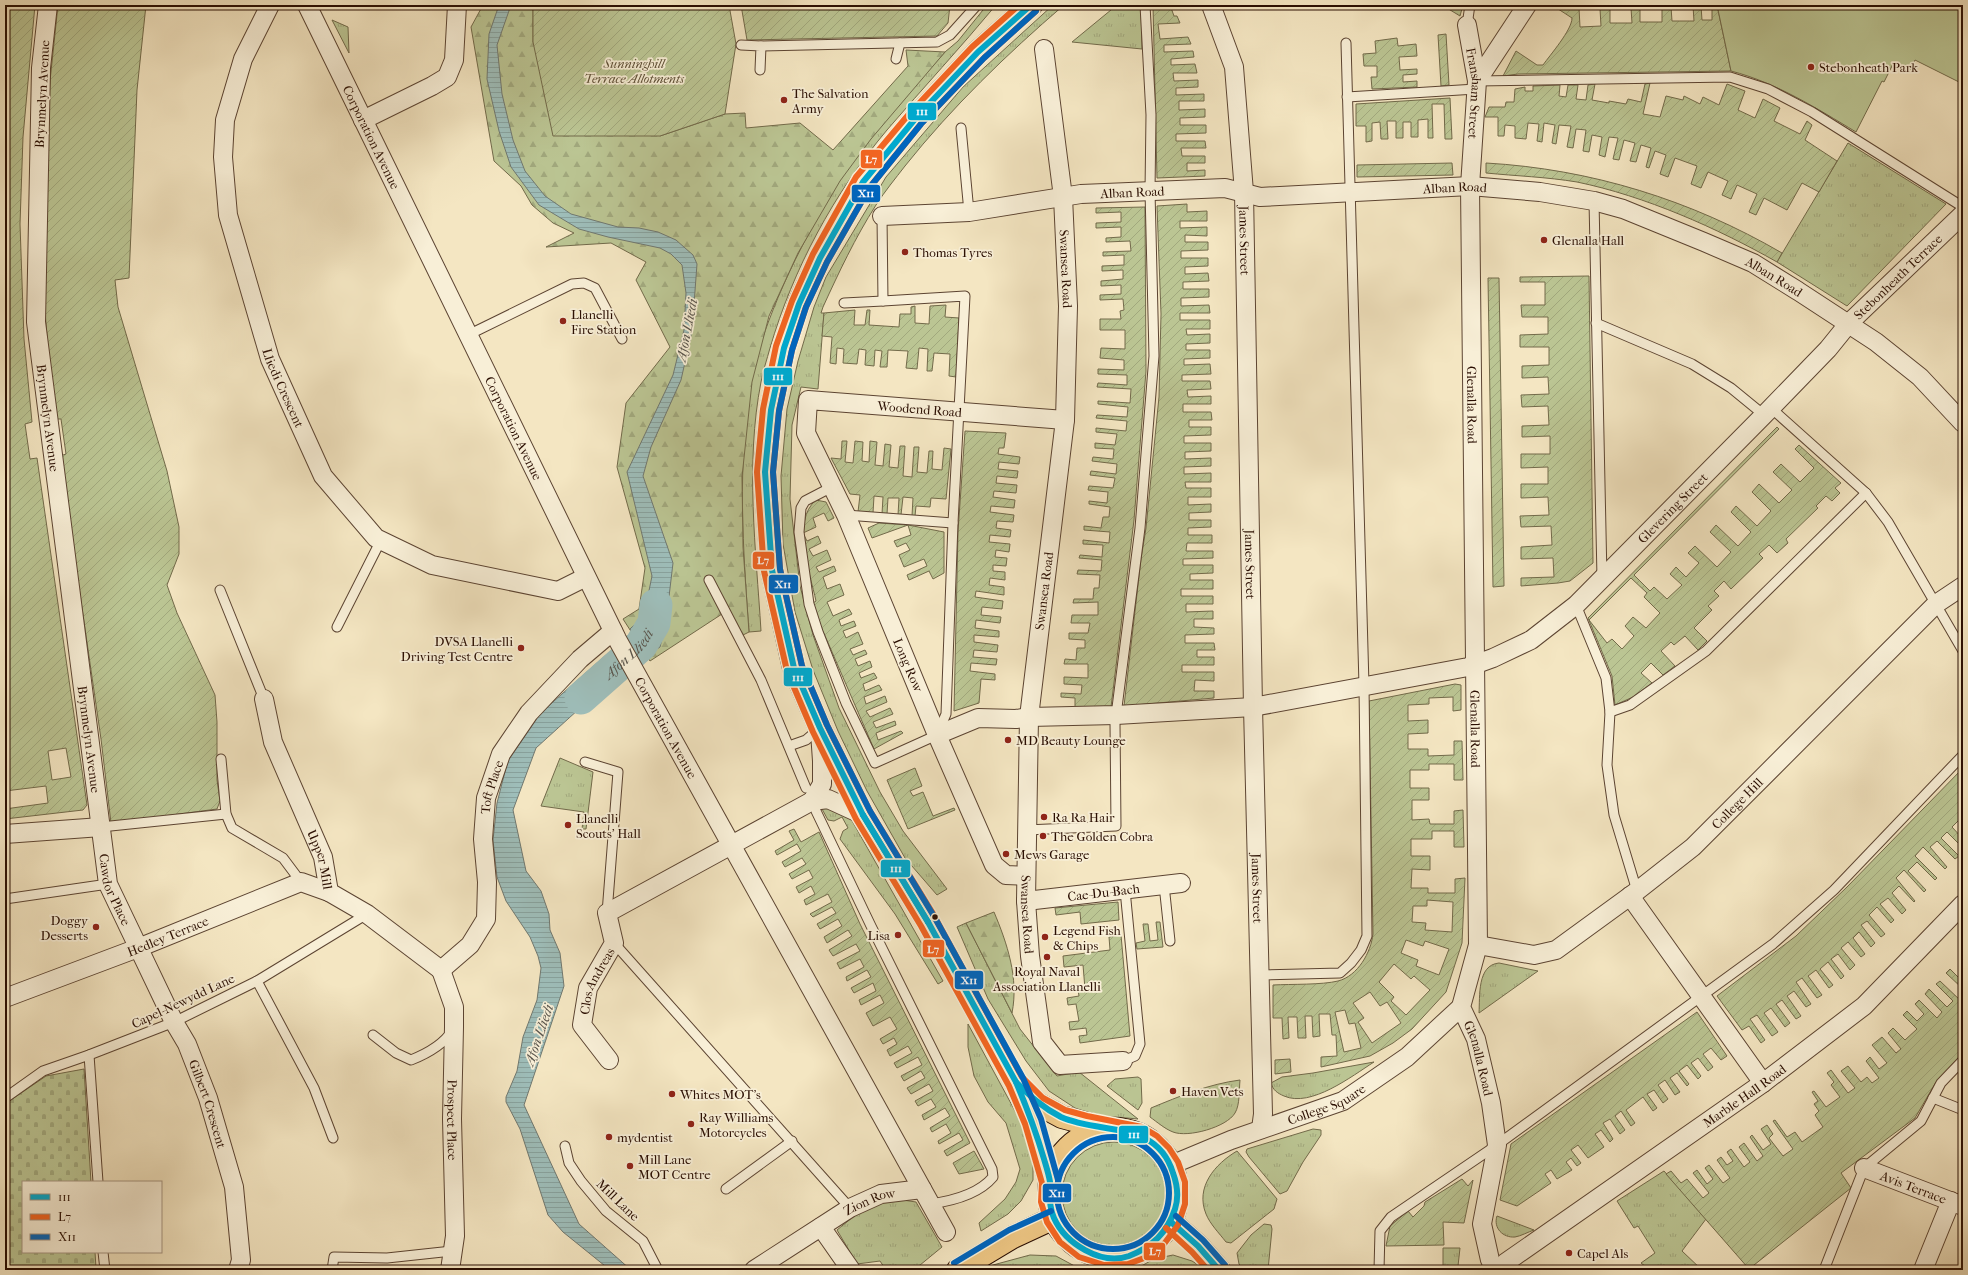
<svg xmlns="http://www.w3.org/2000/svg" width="1968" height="1275" font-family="'IM FELL French Canon',serif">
<defs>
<pattern id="grass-tufts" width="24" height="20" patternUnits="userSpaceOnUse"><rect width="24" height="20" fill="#bbc593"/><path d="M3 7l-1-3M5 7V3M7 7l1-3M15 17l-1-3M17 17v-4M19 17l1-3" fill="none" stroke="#a1a87d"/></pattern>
<pattern id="forest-firs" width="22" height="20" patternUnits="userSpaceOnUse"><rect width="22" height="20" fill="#bbc593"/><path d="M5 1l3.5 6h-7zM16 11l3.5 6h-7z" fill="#a1a87d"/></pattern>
<pattern id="cemetery-stones" width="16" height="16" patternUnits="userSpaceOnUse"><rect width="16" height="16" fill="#bbc593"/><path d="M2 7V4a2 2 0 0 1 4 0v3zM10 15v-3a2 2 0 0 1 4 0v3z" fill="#a1a87d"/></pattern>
<pattern id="garden-furrows" width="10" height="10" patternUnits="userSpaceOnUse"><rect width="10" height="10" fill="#bbc593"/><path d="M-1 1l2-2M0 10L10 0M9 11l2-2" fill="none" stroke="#a1a87d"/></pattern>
<pattern id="water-rules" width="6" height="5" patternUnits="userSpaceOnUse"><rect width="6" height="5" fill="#9ebeba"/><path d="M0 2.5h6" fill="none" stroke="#88a29e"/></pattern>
</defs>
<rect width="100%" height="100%" fill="#f4e6c2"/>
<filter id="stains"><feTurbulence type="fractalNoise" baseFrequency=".005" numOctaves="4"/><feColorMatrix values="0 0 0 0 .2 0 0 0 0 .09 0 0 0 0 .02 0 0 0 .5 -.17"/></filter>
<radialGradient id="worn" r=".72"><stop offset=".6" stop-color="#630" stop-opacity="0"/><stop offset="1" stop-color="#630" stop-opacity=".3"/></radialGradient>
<!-- grass -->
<g fill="url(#grass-tufts)" stroke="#726a4a">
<path d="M 987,5 L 996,5 C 961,47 923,88 887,130 C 834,193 793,269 770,348 C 767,359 763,371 761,382 C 745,464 756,549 761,631 L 749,632 C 743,549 737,465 751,383 C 757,349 770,316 783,286 C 799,250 818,215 839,181 C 869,135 908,94 945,52 L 958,41 Z"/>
<path d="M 1053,5 L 1064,5 C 1007,54 952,107 905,166 C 895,179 885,191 876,205 C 855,238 839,272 823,307 L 821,313 L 824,313 L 818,389 L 801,387 L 792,425 L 790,499 L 800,586 L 813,635 L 839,708 L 880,792 L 903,831 L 947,889 L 937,895 L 905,858 L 867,791 L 838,731 L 813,670 L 795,612 L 783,544 L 781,476 L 787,409 L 798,361 L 814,307 L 826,277 L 886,177 L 963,87 Z"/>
<path d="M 1117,5 L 1141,5 L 1142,49 L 1072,42 Z"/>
<path d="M 1442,5 L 1463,5 L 1460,16 Z"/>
<path d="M 332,20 L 348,27 L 349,53 Z"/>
<path d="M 1848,143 L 1946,204 L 1847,306 L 1777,262 Z"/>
<path d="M 560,758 L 593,772 L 586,829 L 582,829 L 584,812 L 541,806 Z"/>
<path d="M 824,806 L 851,819 L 943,981 L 938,984 L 895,914 L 840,839 L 843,831 L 848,828 L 842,817 L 834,821 L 828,820 L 822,809 Z"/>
<path d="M 966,923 L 1020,1029 L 1057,1076 L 1079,1072 L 1138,1119 L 1094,1115 L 1075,1108 L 1049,1091 L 1026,1061 L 988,999 L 957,927 Z"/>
<path d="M 1499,963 L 1538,971 L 1479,1013 C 1480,996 1477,965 1499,963 Z"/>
<path d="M 968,1024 L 1027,1133 L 1033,1160 L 1033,1180 L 1021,1201 L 1008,1214 L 981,1231 L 979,1223 L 1005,1199 L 1016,1182 L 1020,1169 L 1006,1123 L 988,1102 L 974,1076 L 968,1047 Z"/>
<path d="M 1374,1062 C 1352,1076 1311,1108 1284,1096 C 1277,1093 1273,1090 1271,1083 L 1282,1077 L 1313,1073 Z"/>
<path d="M 1138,1077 L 1141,1079 L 1142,1103 L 1138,1110 L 1107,1086 L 1115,1079 Z"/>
<path d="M 1240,1080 C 1239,1090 1240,1105 1235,1113 C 1227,1127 1188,1138 1173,1132 C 1165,1129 1157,1122 1150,1117 L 1151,1108 C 1180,1096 1209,1084 1240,1080 Z"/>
<path d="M 1313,1129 L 1321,1130 L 1321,1135 L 1303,1162 L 1287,1191 L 1280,1194 L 1249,1157 L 1246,1152 L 1247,1149 Z"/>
<circle cx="1114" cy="1194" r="52"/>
<path d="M 1237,1151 L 1277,1199 L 1274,1209 L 1231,1243 L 1226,1242 C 1219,1233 1210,1224 1206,1214 C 1195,1187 1215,1164 1237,1151 Z"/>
<path d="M 1664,1171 L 1706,1219 L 1682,1251 L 1702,1270 L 1650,1270 L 1641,1263 L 1655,1253 L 1638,1226 L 1634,1228 L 1617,1201 Z"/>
<path d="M 896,1199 L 916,1202 L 942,1247 L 914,1270 L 886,1270 L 880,1261 L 857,1264 L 837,1230 L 870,1203 Z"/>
<path d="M 1497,1216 L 1534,1230 C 1528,1232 1521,1236 1515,1237 C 1503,1238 1493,1228 1497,1216 Z"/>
<path d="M 1264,1224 L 1271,1225 L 1272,1229 L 1268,1270 L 1244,1270 L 1239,1264 L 1237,1253 L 1251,1235 Z"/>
<path d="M 1443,1248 L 1460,1248 L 1458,1266 L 1454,1270 L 1443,1270 Z"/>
<path d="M 1030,1255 L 1056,1256 L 1082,1270 L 984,1270 L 993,1265 Z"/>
<path d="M 1173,1255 L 1192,1261 L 1206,1270 L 1134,1270 L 1154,1259 Z"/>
</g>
<!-- forest -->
<g fill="url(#forest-firs)" stroke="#726a4a">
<path d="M 483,5 L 533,5 L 533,42 L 660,136 L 725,114 L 745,113 L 746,128 L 800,123 L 833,150 L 908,66 L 906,50 L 945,52 L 871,139 L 840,181 L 798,253 L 769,316 L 752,382 L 742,477 L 743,547 L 749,632 L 739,637 L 722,614 L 650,661 L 623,619 L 639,609 L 645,568 L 617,467 L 626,403 L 670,347 L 636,280 L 646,262 L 611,243 L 546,247 L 574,233 L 553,223 L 532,205 L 521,186 L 494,161 L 471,27 Z"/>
<path d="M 994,912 C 1007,943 1019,978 1012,1013 L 966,923 Z"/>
</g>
<!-- cemetery -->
<path fill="url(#cemetery-stones)" stroke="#726a4a" d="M 84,1069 L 91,1182 L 23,1182 L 23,1252 L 95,1252 L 96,1268 L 5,1270 L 5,1104 L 46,1076 Z"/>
<!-- garden -->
<g fill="url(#garden-furrows)" stroke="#726a4a" fill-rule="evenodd">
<path d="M 5,5 L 35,5 L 23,137 L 20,224 L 24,339 L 32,422 L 25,424 L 30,459 L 37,458 L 87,805 L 83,810 L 5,819 L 5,809 L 48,803 L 46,786 L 5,791 ZM 66,748 L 71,777 L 52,780 L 48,751 Z"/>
<path d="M 58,5 L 146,5 L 137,90 L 129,278 L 115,280 L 118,307 L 167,471 L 179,527 L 179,554 L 167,585 L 177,613 L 215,695 L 217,722 L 217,780 L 220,801 L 217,809 L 111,823 L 101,739 L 60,456 L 66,454 L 61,419 L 54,419 L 45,312 L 47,139 L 50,81 Z"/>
<path d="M 533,5 L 729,5 L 736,44 L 725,114 L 660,136 L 553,136 L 533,42 Z"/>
<path d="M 741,5 L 925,5 L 942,7 L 942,5 L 950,5 L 948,23 L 937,36 L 747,40 Z"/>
<path d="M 1153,5 L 1170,5 L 1174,16 L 1177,16 L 1180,23 L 1158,24 L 1160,39 L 1188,37 L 1191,44 L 1164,45 L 1164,52 L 1193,51 L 1194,57 L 1171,59 L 1171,65 L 1195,64 L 1197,73 L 1173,73 L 1174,81 L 1198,80 L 1198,87 L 1176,88 L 1176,95 L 1204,94 L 1204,101 L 1179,101 L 1179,110 L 1205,109 L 1205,117 L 1180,118 L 1180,125 L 1206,125 L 1206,133 L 1176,134 L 1176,141 L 1205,141 L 1206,148 L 1181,148 L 1182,156 L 1205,156 L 1205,163 L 1187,163 L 1187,171 L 1205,170 L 1205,176 L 1157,178 Z"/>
<path d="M 1552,5 L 1571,5 L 1572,8 L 1579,8 L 1580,27 L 1601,26 L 1600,9 L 1610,9 L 1610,23 L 1632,23 L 1631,8 L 1640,8 L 1640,22 L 1662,22 L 1662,7 L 1671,7 L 1672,21 L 1694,21 L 1693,6 L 1701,6 L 1702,20 L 1712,20 L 1712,5 L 1717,5 L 1731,71 L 1518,74 L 1503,76 L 1516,51 L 1537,65 L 1543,65 C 1550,55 1572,30 1572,18 Z"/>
<path d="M 1446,34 L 1449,85 L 1441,86 L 1438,35 Z"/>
<path d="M 1397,38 L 1398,46 L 1416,44 L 1417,56 L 1399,57 L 1400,70 L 1417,69 L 1417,74 L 1403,75 L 1403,82 L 1417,81 L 1417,87 L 1372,89 L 1371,77 L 1377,77 L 1377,66 L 1364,66 L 1363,54 L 1376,53 L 1375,41 Z"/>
<path d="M 1650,83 L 1643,114 L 1660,117 L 1666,96 L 1683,100 L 1684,96 L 1700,104 L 1703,97 L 1719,105 L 1727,84 L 1745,91 L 1738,110 L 1755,118 L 1763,99 L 1780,108 L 1774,121 L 1800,134 L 1807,121 L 1812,125 L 1805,140 L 1837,161 L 1819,192 L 1802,183 L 1787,210 L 1764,198 L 1756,215 L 1749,212 L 1757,194 L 1737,185 L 1731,199 L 1722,195 L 1728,181 L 1708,172 L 1701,188 L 1691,184 L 1697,166 L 1675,158 L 1668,177 L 1660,174 L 1666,155 L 1655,151 L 1649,168 L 1646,167 L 1651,148 L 1641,145 L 1636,162 L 1630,161 L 1635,143 L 1624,140 L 1619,160 L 1613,159 L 1618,138 L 1609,137 L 1605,157 L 1599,155 L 1602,137 L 1592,135 L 1589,152 L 1583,151 L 1586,130 L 1576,129 L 1573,148 L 1567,147 L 1571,126 L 1559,125 L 1556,144 L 1552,143 L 1555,125 L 1544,123 L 1542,142 L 1537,141 L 1539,124 L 1528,123 L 1526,139 L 1515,138 L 1515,126 L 1505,125 L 1504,136 L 1498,136 L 1498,117 L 1485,117 L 1489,107 L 1505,107 L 1506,102 L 1514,102 L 1515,89 L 1525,87 L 1525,91 L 1533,91 L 1533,86 L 1560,85 L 1559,96 L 1566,97 L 1568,85 L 1578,85 L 1576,99 L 1586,100 L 1588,85 L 1595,84 L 1592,100 L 1609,103 L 1609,101 L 1626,104 L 1628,99 L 1641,102 L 1645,84 Z"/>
<path d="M 1450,98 L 1452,139 L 1445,139 L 1444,104 L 1432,104 L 1433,138 L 1428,138 L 1428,119 L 1418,120 L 1418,137 L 1411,137 L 1411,122 L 1403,122 L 1403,138 L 1396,138 L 1396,121 L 1387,121 L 1388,139 L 1381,139 L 1380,122 L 1372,123 L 1372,141 L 1366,142 L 1366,126 L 1356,126 L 1356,104 Z"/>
<path d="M 1452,163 L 1453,175 L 1357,177 L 1357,165 Z"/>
<path d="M 1486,163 C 1591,169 1691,200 1782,253 L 1777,262 C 1717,228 1645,196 1577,182 C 1547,177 1516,176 1486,173 Z"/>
<path d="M 1187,204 L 1187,212 L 1207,211 L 1207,221 L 1180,221 L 1180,228 L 1207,227 L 1207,236 L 1185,235 L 1185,242 L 1208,242 L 1208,250 L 1181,251 L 1181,258 L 1208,258 L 1208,266 L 1185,267 L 1185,274 L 1208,273 L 1209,281 L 1183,282 L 1183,289 L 1209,289 L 1209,297 L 1181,298 L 1181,306 L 1209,305 L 1210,313 L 1180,313 L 1180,320 L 1210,320 L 1210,329 L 1186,329 L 1187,335 L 1210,334 L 1210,343 L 1186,344 L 1186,350 L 1210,350 L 1210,358 L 1184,359 L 1184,365 L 1210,364 L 1211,374 L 1182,375 L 1182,381 L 1210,381 L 1211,389 L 1187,390 L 1188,397 L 1211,396 L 1211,404 L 1183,404 L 1183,412 L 1211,412 L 1212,420 L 1189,420 L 1189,427 L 1211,427 L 1211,435 L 1184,436 L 1184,443 L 1211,443 L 1211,451 L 1185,452 L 1185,459 L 1211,458 L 1211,466 L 1184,467 L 1184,474 L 1211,473 L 1211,482 L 1185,482 L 1186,488 L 1211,488 L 1211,497 L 1188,497 L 1188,505 L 1211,504 L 1211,512 L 1189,513 L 1189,520 L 1211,520 L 1211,527 L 1188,528 L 1188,535 L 1212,535 L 1212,543 L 1187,543 L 1186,551 L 1213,551 L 1213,558 L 1183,559 L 1183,565 L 1213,565 L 1213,573 L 1190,574 L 1190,580 L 1213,580 L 1213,589 L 1181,589 L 1181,596 L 1213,596 L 1213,604 L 1186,604 L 1186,612 L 1213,611 L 1213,619 L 1194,619 L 1194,627 L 1214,628 L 1214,634 L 1185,635 L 1185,643 L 1214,643 L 1215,650 L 1197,650 L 1197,657 L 1214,657 L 1214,665 L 1182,665 L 1182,672 L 1214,672 L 1214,681 L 1195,680 L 1194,691 L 1214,691 L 1214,698 L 1124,706 L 1141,559 L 1146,528 L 1159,397 L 1161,314 L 1157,206 Z"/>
<path d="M 1145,207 L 1146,371 L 1134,520 L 1111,707 L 1075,707 L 1075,698 L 1061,697 L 1061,693 L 1081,694 L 1082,685 L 1064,684 L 1064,677 L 1088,678 L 1088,664 L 1064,664 L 1065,659 L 1076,660 L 1077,648 L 1085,648 L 1085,640 L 1069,639 L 1069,633 L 1088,633 L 1090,623 L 1071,623 L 1072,615 L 1098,615 L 1098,602 L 1073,603 L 1074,599 L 1093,599 L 1094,588 L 1099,588 L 1100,575 L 1077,574 L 1078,570 L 1101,571 L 1102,560 L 1079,558 L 1080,555 L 1102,557 L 1103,545 L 1083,544 L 1083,540 L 1109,543 L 1110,532 L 1084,530 L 1084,526 L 1101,528 L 1103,517 L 1109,517 L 1110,507 L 1089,504 L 1089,501 L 1107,503 L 1108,492 L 1088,490 L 1089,486 L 1113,488 L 1115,478 L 1090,475 L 1091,471 L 1116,474 L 1117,464 L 1092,461 L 1093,457 L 1113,459 L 1114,449 L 1095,448 L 1095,443 L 1115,445 L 1117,434 L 1096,432 L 1096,428 L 1126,431 L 1127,421 L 1096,418 L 1097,415 L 1127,417 L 1128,407 L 1098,404 L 1098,401 L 1130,403 L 1131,389 L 1097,387 L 1098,383 L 1127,385 L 1127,375 L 1098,374 L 1098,369 L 1124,370 L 1124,360 L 1100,358 L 1101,348 L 1125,349 L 1125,330 L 1100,330 L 1100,319 L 1121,319 L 1120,311 L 1124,310 L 1123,299 L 1100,300 L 1100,295 L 1121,294 L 1121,285 L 1101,286 L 1101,281 L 1123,279 L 1123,270 L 1102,271 L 1102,266 L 1124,265 L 1124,255 L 1103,256 L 1103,252 L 1131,251 L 1130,241 L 1106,242 L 1106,238 L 1121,237 L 1121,227 L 1096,228 L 1096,223 L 1121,222 L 1121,212 L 1096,213 L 1096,208 Z"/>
<path d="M 1589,276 L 1593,563 L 1570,581 L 1558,583 L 1521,586 L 1521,578 L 1554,577 L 1553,558 L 1521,559 L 1521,547 L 1552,545 L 1551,526 L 1521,527 L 1520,516 L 1549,515 L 1548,497 L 1521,498 L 1521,484 L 1548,484 L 1548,467 L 1521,468 L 1521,454 L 1550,454 L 1550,436 L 1522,437 L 1522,426 L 1549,425 L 1548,406 L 1522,407 L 1521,395 L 1549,394 L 1548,377 L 1522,378 L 1522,366 L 1549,365 L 1549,347 L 1520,347 L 1520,335 L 1548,334 L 1548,317 L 1522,317 L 1521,305 L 1545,305 L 1545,282 L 1520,282 L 1520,277 Z"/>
<path d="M 1488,278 L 1499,278 L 1504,586 L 1493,587 Z"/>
<path d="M 946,305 L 945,317 L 959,318 L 956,377 L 949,376 L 950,354 L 934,353 L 932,371 L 927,371 L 928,349 L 919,348 L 917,369 L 906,368 L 908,351 L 888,350 L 887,367 L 880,367 L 882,351 L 875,350 L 874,366 L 865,365 L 866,350 L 859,349 L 857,364 L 843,363 L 844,349 L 837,348 L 836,364 L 830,363 L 832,337 L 822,336 L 824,313 L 855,310 L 854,325 L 865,325 L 867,310 L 870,310 L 869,325 L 899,327 L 900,314 L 911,314 L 911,307 L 915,306 L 915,323 L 929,324 L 930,306 Z"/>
<path d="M 1777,427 L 1779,429 L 1634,575 L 1650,591 L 1654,587 L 1667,599 L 1682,585 L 1670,574 L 1676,567 L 1686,577 L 1699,563 L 1688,553 L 1695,546 L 1717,567 L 1731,552 L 1710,532 L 1716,525 L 1738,546 L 1751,532 L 1731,512 L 1736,506 L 1757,526 L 1771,511 L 1752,492 L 1759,484 L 1779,503 L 1792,490 L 1773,472 L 1781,464 L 1800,482 L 1814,468 L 1795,449 L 1799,445 L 1841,483 L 1835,488 L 1840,493 L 1832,501 L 1826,496 L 1816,506 L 1818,508 L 1786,539 L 1788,543 L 1777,553 L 1769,545 L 1759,554 L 1763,558 L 1731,589 L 1724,581 L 1714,591 L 1719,596 L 1708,606 L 1712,610 L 1694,628 L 1707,641 L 1698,650 L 1685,636 L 1674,645 L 1671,642 L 1661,651 L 1675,666 L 1663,675 L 1651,663 L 1641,673 L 1652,683 L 1633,697 L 1615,705 L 1612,676 L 1588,618 ZM 1631,578 L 1647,593 L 1644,597 L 1660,613 L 1646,628 L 1633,617 L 1625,626 L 1634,636 L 1622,649 L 1612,639 L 1607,643 L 1589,620 Z"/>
<path d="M 965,431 L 1006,433 L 1004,448 L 999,448 L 998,454 L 1020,457 L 1019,464 L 999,462 L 998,469 L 1018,471 L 1017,478 L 997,476 L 996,483 L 1017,485 L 1016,493 L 994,491 L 993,497 L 1015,500 L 1014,508 L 991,506 L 990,512 L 1014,515 L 1013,522 L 997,521 L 996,528 L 1011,530 L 1010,537 L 990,535 L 989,542 L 1010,544 L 1009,552 L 996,550 L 995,557 L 1007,558 L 1006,566 L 993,565 L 993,571 L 1005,572 L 1005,580 L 990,578 L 989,585 L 1004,587 L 1004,595 L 976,591 L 975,597 L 1003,601 L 1002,609 L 982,607 L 981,615 L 1001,617 L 1000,623 L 976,620 L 975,628 L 999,631 L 999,637 L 974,635 L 974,642 L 998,645 L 997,652 L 974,650 L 973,657 L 997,659 L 996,665 L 971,663 L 970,671 L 995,674 L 995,680 L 981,679 L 979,703 L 954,711 L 958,532 Z"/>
<path d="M 842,441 L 847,441 L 845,462 L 853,463 L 855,441 L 863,442 L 862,461 L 869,462 L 870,441 L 877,442 L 875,465 L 883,466 L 885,444 L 891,445 L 889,467 L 898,468 L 900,446 L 905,446 L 903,476 L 912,477 L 914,447 L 919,447 L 917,472 L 927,473 L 929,451 L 933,451 L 932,469 L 942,470 L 944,448 L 951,449 L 946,499 L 931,498 L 930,507 L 916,506 L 915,516 L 912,516 L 913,498 L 903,497 L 901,515 L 898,515 L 899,498 L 888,498 L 887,514 L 882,514 L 883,497 L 874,496 L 873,513 L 858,512 L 860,495 L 850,494 L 831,458 L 841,459 Z"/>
<path d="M 816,500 L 826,502 L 834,518 L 828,521 L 824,513 L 813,518 L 816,527 L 803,533 L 807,541 L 818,536 L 821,543 L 809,549 L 813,556 L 827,550 L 831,560 L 816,567 L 819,572 L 834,566 L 836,571 L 823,577 L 827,589 L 840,584 L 844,595 L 827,602 L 833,616 L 849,609 L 852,614 L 839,620 L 841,626 L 854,621 L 856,626 L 843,631 L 846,638 L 858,632 L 863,644 L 850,649 L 853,655 L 865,650 L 867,654 L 855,659 L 858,666 L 870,661 L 872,667 L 859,673 L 861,678 L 874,673 L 877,678 L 863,684 L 865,691 L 879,685 L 882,690 L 864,697 L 866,704 L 885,696 L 887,702 L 866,711 L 870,717 L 890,708 L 893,714 L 873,722 L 876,728 L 895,721 L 896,725 L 876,733 L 878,740 L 901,731 L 903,733 L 874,749 L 816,615 L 813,603 L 816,601 C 810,573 791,521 816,500 Z"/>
<path d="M 879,523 L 908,525 L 944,532 L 944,573 L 933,579 L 929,571 L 909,580 L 907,575 L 927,566 L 924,559 L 904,567 L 899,555 L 910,550 L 906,543 L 897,547 L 894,541 L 911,535 L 908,525 L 872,538 L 868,528 Z"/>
<path d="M 1455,684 L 1461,685 L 1461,710 L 1453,711 L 1453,697 L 1429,698 L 1429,704 L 1408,705 L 1408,721 L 1428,720 L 1428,733 L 1408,734 L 1408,749 L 1428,749 L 1428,756 L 1454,755 L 1454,741 L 1462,741 L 1463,780 L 1454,780 L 1454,764 L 1429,764 L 1429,770 L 1410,770 L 1410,788 L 1429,788 L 1429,800 L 1412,800 L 1412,820 L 1429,819 L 1430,824 L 1454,824 L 1454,811 L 1463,810 L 1464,847 L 1454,847 L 1454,831 L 1432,831 L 1432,839 L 1411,839 L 1411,856 L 1430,856 L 1430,870 L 1412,869 L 1411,888 L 1428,888 L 1428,893 L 1455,893 L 1455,879 L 1465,878 L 1462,943 L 1446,992 L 1412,1029 L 1393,1043 L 1370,1056 L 1321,1067 L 1321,1057 L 1337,1056 L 1336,1035 L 1332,1035 L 1330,1014 L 1319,1014 L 1320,1036 L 1313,1037 L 1312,1016 L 1305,1016 L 1306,1038 L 1298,1038 L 1297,1017 L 1288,1017 L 1289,1038 L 1283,1039 L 1282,1018 L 1273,1018 L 1273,985 C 1291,984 1322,985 1338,981 C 1358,976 1371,952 1373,934 L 1369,701 ZM 1427,900 L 1453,902 L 1452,932 L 1425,930 L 1426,923 L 1412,922 L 1413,906 L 1427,906 ZM 1406,940 L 1423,946 L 1425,941 L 1449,949 L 1439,975 L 1416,966 L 1418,960 L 1401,953 ZM 1394,964 L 1411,979 L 1414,976 L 1430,990 L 1406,1015 L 1391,1001 L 1394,997 L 1379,982 ZM 1370,992 L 1380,1006 L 1387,1002 L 1401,1023 L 1372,1043 L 1358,1022 L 1364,1018 L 1353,1003 ZM 1345,1010 L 1349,1024 L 1355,1023 L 1361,1048 L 1344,1052 L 1335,1012 Z"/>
<path d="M 915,768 L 922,786 L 910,791 L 913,796 L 923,792 L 933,816 L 954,808 L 955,810 L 908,829 L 887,780 Z"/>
<path d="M 1963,768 L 1963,825 L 1959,820 L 1952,827 L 1963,839 L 1963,848 L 1947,832 L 1941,838 L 1959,856 L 1955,859 L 1937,841 L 1930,847 L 1947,867 L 1945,869 L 1923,847 L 1915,856 L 1937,878 L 1935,880 L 1917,862 L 1908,871 L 1926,890 L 1924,892 L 1904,870 L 1896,878 L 1915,901 L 1914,902 L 1899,886 L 1892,893 L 1906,910 L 1902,914 L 1888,898 L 1880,904 L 1894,920 L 1891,923 L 1877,907 L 1869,915 L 1885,934 L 1881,937 L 1867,921 L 1861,925 L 1875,943 L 1871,947 L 1859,932 L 1853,938 L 1865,954 L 1861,957 L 1848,942 L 1841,948 L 1855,965 L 1850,970 L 1838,954 L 1831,959 L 1844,976 L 1841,979 L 1828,962 L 1820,969 L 1833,985 L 1829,988 L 1816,970 L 1808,976 L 1822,995 L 1817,998 L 1802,978 L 1796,982 L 1811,1004 L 1806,1007 L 1794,991 L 1787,996 L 1801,1016 L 1796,1019 L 1782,1000 L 1776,1004 L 1790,1023 L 1785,1027 L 1771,1008 L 1764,1013 L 1778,1032 L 1772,1036 L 1757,1015 L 1750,1019 L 1765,1040 L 1761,1043 L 1749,1026 L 1742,1030 L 1717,996 L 1796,936 L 1847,887 Z"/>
<path d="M 794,829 L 801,842 L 819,832 L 860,924 L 970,1143 L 947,1156 L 944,1151 L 963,1140 L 959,1133 L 939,1144 L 938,1141 L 951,1133 L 946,1124 L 932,1132 L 930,1128 L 950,1116 L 945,1108 L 924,1120 L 922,1115 L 936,1107 L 931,1099 L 918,1106 L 915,1101 L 933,1091 L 929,1084 L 911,1094 L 907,1088 L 925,1078 L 921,1071 L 904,1081 L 901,1076 L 922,1065 L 918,1057 L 897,1068 L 894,1063 L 912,1053 L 908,1046 L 890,1056 L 887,1050 L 897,1044 L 894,1038 L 883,1044 L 880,1039 L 897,1029 L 890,1017 L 873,1026 L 866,1013 L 884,1003 L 880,995 L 861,1005 L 859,1000 L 876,991 L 873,983 L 854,993 L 851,988 L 871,977 L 867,970 L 847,981 L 846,977 L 864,967 L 860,959 L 840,969 L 837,963 L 860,951 L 856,944 L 833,956 L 829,950 L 852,936 L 848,930 L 827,943 L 824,937 L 842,926 L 838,919 L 820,929 L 817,924 L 836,913 L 832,907 L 813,917 L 810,914 L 832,902 L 828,894 L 806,905 L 804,900 L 815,894 L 811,886 L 799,893 L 796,887 L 813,878 L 809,870 L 792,879 L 789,874 L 806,864 L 802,858 L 785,867 L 782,862 L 801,851 L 797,844 L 777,855 L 775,851 L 794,840 L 789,831 Z"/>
<path d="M 1118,902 L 1119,920 L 1081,924 L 1080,912 L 1056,915 L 1055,908 Z"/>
<path d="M 1156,922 L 1160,922 L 1163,947 L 1137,949 L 1136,943 L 1145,941 L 1143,924 L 1148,924 L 1150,941 L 1158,940 Z"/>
<path d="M 1121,935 L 1130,1036 L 1080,1043 L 1079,1036 L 1087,1035 L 1086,1028 L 1070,1030 L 1069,1022 L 1079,1021 L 1076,1004 L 1068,1005 L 1067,998 L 1079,996 L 1078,990 L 1085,989 L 1083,965 L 1064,967 L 1063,956 L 1110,950 L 1109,937 Z"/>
<path d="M 1950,969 L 1963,982 L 1963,989 L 1946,973 Z"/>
<path d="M 1940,981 L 1961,1001 L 1963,999 L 1963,1053 L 1936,1082 L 1915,1118 L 1841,1173 L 1851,1188 L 1749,1269 L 1666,1174 L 1671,1171 L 1681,1183 L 1687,1179 L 1703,1198 L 1709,1193 L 1693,1173 L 1697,1170 L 1707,1184 L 1713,1179 L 1705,1168 L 1709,1165 L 1723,1183 L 1730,1178 L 1717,1160 L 1721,1157 L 1727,1165 L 1733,1161 L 1727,1152 L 1731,1149 L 1744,1167 L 1750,1162 L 1739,1147 L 1744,1143 L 1757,1161 L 1763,1156 L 1750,1137 L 1752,1135 L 1763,1150 L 1771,1144 L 1761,1129 L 1767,1125 L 1773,1134 L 1769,1138 L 1783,1156 L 1793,1149 L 1773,1121 L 1775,1120 L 1787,1137 L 1795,1132 L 1802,1142 L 1823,1127 L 1815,1115 L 1819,1111 L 1814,1104 L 1818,1101 L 1812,1092 L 1814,1091 L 1826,1107 L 1840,1097 L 1831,1085 L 1834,1082 L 1827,1073 L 1831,1070 L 1848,1093 L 1855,1088 L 1841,1071 L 1848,1066 L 1861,1082 L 1867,1077 L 1872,1083 L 1879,1078 L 1866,1061 L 1870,1057 L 1879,1069 L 1887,1063 L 1872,1045 L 1882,1037 L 1896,1053 L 1901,1049 L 1888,1033 L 1893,1028 L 1905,1040 L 1917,1029 L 1903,1015 L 1907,1011 L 1917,1021 L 1924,1014 L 1915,1004 L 1919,1000 L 1937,1018 L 1942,1012 L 1925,994 L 1929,989 L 1947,1007 L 1953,1001 L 1936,984 Z"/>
<path d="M 1697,1012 L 1727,1056 L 1721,1060 L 1711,1048 L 1703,1054 L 1713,1067 L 1708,1071 L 1698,1058 L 1691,1063 L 1701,1076 L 1698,1079 L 1687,1065 L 1679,1071 L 1689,1084 L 1687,1086 L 1677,1073 L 1670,1078 L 1680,1092 L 1675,1095 L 1665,1080 L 1658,1085 L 1668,1099 L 1663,1103 L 1654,1090 L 1647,1094 L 1657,1108 L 1653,1111 L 1643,1097 L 1626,1110 L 1635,1123 L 1631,1126 L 1621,1111 L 1615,1116 L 1625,1130 L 1620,1134 L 1610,1119 L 1603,1123 L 1613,1139 L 1610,1142 L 1601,1130 L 1595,1134 L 1604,1147 L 1588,1158 L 1578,1145 L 1571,1150 L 1581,1163 L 1577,1166 L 1571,1158 L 1566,1162 L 1572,1170 L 1557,1179 L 1551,1170 L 1545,1174 L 1551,1183 L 1517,1206 L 1500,1200 L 1511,1144 Z"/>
<path d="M 1290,1059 L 1291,1072 L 1275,1074 L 1275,1060 Z"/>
<path d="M 974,1151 L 984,1169 L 959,1174 L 953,1163 Z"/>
<path d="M 1462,1179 L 1468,1186 L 1473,1180 L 1464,1223 L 1443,1222 L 1444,1245 L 1386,1246 L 1390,1226 L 1408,1211 L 1413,1217 L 1424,1206 L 1425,1202 Z"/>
</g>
<!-- pitch -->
<path fill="#bbc593" stroke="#726a4a" d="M 1717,5 L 1963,5 L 1963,84 L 1915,60 L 1910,70 L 1893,64 L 1884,82 L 1882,81 L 1856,132 C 1816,108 1777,83 1731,71 Z"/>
<!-- water -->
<g fill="url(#water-rules)" stroke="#707870">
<path d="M 499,5 L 511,5 L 497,45 L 502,94 L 513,140 L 525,171 L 545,196 L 571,214 L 618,227 L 639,228 L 658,232 L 676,240 L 693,255 L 697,264 L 692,331 L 681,380 L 651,447 L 643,476 L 673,563 L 666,622 L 660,647 L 647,655 L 630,629 L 644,615 L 652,576 L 627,472 L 673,375 L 684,330 L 686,293 L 682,265 L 671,254 L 660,248 L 608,237 L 579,229 L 539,205 L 511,167 L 499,131 L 487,79 L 489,34 Z"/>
<path d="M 606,655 L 619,676 L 590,699 L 536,748 L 513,810 L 526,871 L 541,891 L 549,914 L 550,930 L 560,953 L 564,986 L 524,1105 L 579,1224 L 631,1270 L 610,1270 L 563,1232 L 548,1215 L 520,1129 L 506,1102 L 506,1097 L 517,1071 L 523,1037 L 537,1000 L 541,968 L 538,956 L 530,937 L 506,901 L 497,877 L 493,840 L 497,803 L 509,756 L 528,724 Z"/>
</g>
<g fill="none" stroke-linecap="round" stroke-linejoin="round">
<!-- river -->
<path stroke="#9ebeba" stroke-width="33" id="s1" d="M 581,698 L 641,645 L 654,623 L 656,605"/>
<defs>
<g id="service">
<path d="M 1467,25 L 1470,5"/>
<path d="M 741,45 L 761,46 L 760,70"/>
<path d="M 761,46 L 937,42 L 950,35 L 977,5"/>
<path d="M 896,59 L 900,43"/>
<path d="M 1477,81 L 1730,77 L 1768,89 L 1812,112 L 1963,207"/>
<path d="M 1347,97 L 1476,89"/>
<path d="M 961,128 L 969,212"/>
<path d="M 1594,201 L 1602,578"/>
<path d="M 844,303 L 883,301"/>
<path d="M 1596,323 L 1692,364 L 1731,388 L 1764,415"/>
<path d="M 468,335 L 572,284 L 584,283 L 595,288 L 622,339"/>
<path d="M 1771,408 L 1866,493 L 1888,522 L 1963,651"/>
<path d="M 832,487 L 805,501 L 801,508 L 799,532 L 809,604 L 818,632 L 846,703 L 875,763 L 937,735 L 946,714 L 953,523 L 965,296 L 883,301 L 882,216"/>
<path d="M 846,515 L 953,523"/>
<path d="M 709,580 L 761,680 L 806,788"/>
<path d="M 220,590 L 264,699"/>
<path d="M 1576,605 L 1606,678 L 1610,712 L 1607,765 L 1614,815 L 1637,891"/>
<path d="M 337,627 L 381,540"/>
<path d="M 1610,712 L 1630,705 L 1706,651 L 1866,493"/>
<path d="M 789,746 L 806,740 L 820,728"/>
<path d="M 221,759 L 226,814 L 232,828 L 283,858 L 301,882"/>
<path d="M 585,762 L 618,772 L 607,913"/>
<path d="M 816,811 L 871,926 L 992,1169 L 993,1177 C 978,1195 952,1201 930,1204"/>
<path d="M 101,827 L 226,814"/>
<path d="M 1026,830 L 1116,826 L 1115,723 L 1140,528 L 1154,356 L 1150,191 L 1151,115 L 1145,5"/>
<path d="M 1164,885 L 1170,941"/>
<path d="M 5,899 L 108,884"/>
<path d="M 614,943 L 850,1208"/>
<path d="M 1260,975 L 1340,973 L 1351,963 L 1361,950 L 1367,936 L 1364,685 L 1346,43"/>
<path d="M 257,981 L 314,1088 L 333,1138"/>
<path d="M 373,1035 L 396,1053 L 411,1060 C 426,1054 443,1045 452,1031"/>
<path d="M 89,1055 L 98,1182"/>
<path d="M 1123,1061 L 1135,1056 L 1140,1044 L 1125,890"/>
<path d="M 5,1098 L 43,1071 L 89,1055 L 174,1022 L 257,981 L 367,914"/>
<path d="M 1933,1098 L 1963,1110"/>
<path d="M 565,1146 L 569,1163 L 581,1181 L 606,1211 L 643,1241 L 658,1270"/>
<path d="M 726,1189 L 792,1141"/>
<path d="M 103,1252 L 105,1270"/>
<path d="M 1105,1257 L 1106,1270"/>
<path d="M 332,1270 L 334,1257 L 387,1258 L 452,1251"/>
<path d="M 1379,1270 L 1380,1231 L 1391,1217 L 1497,1145 L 1773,944 L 1834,890 L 1963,755"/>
<path d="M 1824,1270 L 1864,1168 L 1921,1121 L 1941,1083 L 1963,1060"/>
</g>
<g id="minor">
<path id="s2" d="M 48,5 L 41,68 L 36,322 L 108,884 L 174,1022 L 187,1044 L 208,1098 L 234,1187 L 241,1260 L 238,1270"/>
<path id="s3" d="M 270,5 L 243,59 L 225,120 L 223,157 L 228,215 L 270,359 L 323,476 L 376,538 L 432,565 L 558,591 L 586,577"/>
<path id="s4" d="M 307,5 L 617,639 L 946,1232"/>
<path id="s5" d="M 1211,5 L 1234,67 L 1244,192 L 1253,707 L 1263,1114 L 1261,1129"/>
<path id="s6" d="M 1467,25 L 1477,81 L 1470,186 L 1478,945 L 1461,1007 L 1476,1039 L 1491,1103 L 1497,1145 L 1482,1224 L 1490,1260"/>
<path id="s7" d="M 1044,49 L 1063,197 L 1068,306 L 1065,420 L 1029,717 L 1026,901 L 1030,956 L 1042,1042 L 1060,1065 L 1123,1061"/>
<path d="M 1477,81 L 1527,5"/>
<path d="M 363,120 L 432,86 L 447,77 L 454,60 L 457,5"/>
<path id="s8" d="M 882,216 L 969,212 L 1081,194 L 1225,188 L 1260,197 L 1470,186 L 1540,192 L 1594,201 L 1623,209 L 1704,242 L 1753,263 L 1798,291 L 1876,342 L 1920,377 L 1963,423"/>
<path id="s9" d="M 264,699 L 273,742 L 323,857 L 329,892 L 367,914 L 441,970"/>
<path id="s10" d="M 937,735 L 978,718 L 1016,719 L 1029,717 L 1116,715 L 1253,707 L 1468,667 L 1493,658 L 1531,640 L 1576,605 L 1764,415 L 1828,349 L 1849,323 L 1963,214"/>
<path d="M 812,801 L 822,784 L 822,761 L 820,732"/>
<path d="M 5,834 L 101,827"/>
<path id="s11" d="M 1026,876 L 1006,875 L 994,865 L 937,735 L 846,515 L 806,433 L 808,400 L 1065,420"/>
<path d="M 1630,896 L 1763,1083"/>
<path id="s12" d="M 1026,901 L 1181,883"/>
<path id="s13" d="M 1478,945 L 1534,955 L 1556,950 L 1637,891 L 1693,847 L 1936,604 L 1963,586"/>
<path id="s14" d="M 441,970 L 470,945 L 486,919 L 487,882 L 483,839 L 486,798 L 501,754 L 529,713 L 580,659 L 613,631"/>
<path id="s15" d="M 441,970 L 454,1007 L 454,1027 L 452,1119 L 455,1236 L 450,1270"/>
<path id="s16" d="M 5,998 L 138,948 L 301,882 L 329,892"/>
<path id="s17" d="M 609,1060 L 582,1025 L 588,988 L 614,943 L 607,913 L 812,801 L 828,799 L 863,815"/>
<path id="s18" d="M 1171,1165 L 1231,1140 L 1343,1101 L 1407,1057 L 1461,1007"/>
<path id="s19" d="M 1864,1168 L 1963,1206"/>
<path d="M 821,1227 L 851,1270"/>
<path id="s20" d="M 1505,1263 L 1763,1083 L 1864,1006 L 1963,904"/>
<path id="s21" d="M 754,1270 L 850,1208 L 881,1194 L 922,1189"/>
<path d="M 1923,1270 L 1951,1201"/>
</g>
<g id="primary">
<path d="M 1031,5 L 978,52 L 915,119 L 863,182 L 820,258 L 799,304 L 784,348 L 771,410 L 765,472 L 772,570 L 794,668 L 820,728 L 863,815 L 928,922 L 1016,1082 L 1033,1121 L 1050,1182"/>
<path d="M 1021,1088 L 1038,1104 L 1062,1117 L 1107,1129"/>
<circle cx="1113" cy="1193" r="64"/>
<path d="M 1171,1222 L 1198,1246 L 1219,1270"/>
<path d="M 958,1270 L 1013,1237 L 1054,1218"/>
</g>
</defs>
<!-- service casing -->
<use href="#service" stroke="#5c4432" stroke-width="11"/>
<!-- minor casing -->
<use href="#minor" stroke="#5c4432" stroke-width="20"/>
<!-- primary casing -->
<use href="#primary" stroke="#2a0e02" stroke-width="24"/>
<!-- service -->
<use href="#service" stroke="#f8efd7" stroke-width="9"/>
<!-- minor -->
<use href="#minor" stroke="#f8efd7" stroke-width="18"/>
<!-- primary -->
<use href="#primary" stroke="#eac381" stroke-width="22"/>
<defs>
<g id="bus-1">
<path d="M 863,815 L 928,922"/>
<path d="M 863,815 L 928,922"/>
<path d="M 863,815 L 820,728 L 794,668 L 772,570 L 765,472 L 771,410 L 784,348 L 799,304 L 820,258 L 863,182 L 915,119 L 978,52 L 1031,5"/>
<path d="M 928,922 L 1016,1082"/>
<path d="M 1016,1082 C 1030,1096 1043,1108 1061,1117 C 1102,1135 1157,1120 1173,1173 C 1177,1184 1179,1197 1175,1209 C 1167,1233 1152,1247 1129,1256 C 1101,1266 1065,1243 1054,1218 C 1048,1205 1051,1195 1050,1182 C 1049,1175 1046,1166 1044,1159 C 1036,1132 1027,1108 1016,1082 Z"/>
<path d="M 1171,1222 L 1198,1246 L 1219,1270"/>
</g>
<g id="bus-2">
<path d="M 1019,5 L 972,47 L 909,114 L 856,177 L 813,254 L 792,301 L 776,346 L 763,409 L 757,472 L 764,571 L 787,671 L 813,732 L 856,819 L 921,926 L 1009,1086 L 1025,1124 L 1042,1183 L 1041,1202 L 1047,1222 L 1060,1242 L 1079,1257 L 1104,1265 L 1128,1264 L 1147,1257 L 1164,1244 L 1178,1225 L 1185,1204 L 1185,1182 L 1178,1162 L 1169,1148 L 1157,1136 L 1142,1127 L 1087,1116 L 1065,1110 L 1043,1098 L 1022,1077 L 932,912 L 870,811 L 827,725 L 802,666 L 780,569 L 773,472 L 779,411 L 792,350 L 806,307 L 827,262 L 870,187 L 921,124 L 984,58 L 1036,11"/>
<path d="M 1166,1228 L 1192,1252 L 1208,1270"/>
</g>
<g id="bus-3">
<path d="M 1036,11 L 984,58 L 921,124 L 870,187 L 827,262 L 806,307 L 792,350 L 779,411 L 773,472 L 780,569 L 802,666 L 827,725 L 870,811 L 935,918 L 1023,1078 L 1041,1119 L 1058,1180"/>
<circle cx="1113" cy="1193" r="56"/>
<path d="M 1176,1216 L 1203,1240 L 1225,1265"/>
<path d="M 954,1263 L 1009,1230 L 1051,1211"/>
</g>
</defs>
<!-- bus-1 casing -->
<use href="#bus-1" stroke="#f8efd7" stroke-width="9"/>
<!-- bus-2 casing -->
<use href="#bus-2" stroke="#f8efd7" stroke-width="9"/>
<!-- bus-3 casing -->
<use href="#bus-3" stroke="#f8efd7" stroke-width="9"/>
<!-- bus-1 -->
<use href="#bus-1" stroke="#00a9ce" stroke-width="6"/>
<!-- bus-2 -->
<use href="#bus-2" stroke="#f26522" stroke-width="6"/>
<!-- bus-3 -->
<use href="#bus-3" stroke="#0065bd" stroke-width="6"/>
</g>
<!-- markers -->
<g fill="#8f2418" stroke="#f8efd7" stroke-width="1.5">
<circle cx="1811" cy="67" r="4"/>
<circle cx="784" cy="100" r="4"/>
<circle cx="1544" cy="240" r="4"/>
<circle cx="905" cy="252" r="4"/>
<circle cx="563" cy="321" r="4"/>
<circle cx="521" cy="648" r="4"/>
<circle cx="1008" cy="740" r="4"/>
<circle cx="1044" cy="817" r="4"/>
<circle cx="568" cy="825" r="4"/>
<circle cx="1043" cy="836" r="4"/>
<circle cx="1006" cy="854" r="4"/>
<circle cx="96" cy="927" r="4"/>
<circle cx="898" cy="935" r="4"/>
<circle cx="1045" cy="937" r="4"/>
<circle cx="1047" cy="957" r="4"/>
<circle cx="1173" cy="1091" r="4"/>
<circle cx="672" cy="1094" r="4"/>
<circle cx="691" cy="1124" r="4"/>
<circle cx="609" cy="1137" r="4"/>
<circle cx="630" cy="1166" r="4"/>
<circle cx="1569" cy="1253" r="4"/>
</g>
<circle fill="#2a0e02" stroke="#f8efd7" stroke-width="1.5" cx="935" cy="917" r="3.5"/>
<g text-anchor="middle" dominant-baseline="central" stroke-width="3.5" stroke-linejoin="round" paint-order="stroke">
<!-- park labels -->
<g font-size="13" font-style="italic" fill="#5d4e35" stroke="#f8efd7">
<text x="634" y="63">Sunninghill<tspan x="634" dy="15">Terrace Allotments</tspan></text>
</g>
<!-- poi labels -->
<g font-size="13" fill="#2a0e02" stroke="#f8efd7" text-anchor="start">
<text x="1819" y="67">Stebonheath Park</text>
<text x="792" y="93">The Salvation<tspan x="792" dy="15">Army</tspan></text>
<text x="1552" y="240">Glenalla Hall</text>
<text x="913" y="252">Thomas Tyres</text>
<text x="571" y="314">Llanelli<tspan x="571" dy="15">Fire Station</tspan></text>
<text x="513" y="641" text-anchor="end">DVSA Llanelli<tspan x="513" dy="15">Driving Test Centre</tspan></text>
<text x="1016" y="740">MD Beauty Lounge</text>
<text x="1052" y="817">Ra Ra Hair</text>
<text x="576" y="818">Llanelli<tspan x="576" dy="15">Scouts' Hall</tspan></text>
<text x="1051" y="836">The Golden Cobra</text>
<text x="1014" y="854">Mews Garage</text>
<text x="88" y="920" text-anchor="end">Doggy<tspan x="88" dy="15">Desserts</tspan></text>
<text x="1053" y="930">Legend Fish<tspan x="1053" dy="15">&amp; Chips</tspan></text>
<text x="890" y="935" text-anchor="end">Lisa</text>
<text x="1047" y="971" text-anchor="middle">Royal Naval<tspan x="1047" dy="15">Association Llanelli</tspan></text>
<text x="1181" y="1091">Haven Vets</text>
<text x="680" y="1094">Whites MOT's</text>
<text x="699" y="1117">Ray Williams<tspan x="699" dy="15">Motorcycles</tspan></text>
<text x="617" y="1137">mydentist</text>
<text x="638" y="1159">Mill Lane<tspan x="638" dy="15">MOT Centre</tspan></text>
<text x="1577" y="1253">Capel Als</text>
</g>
<!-- street labels -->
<g font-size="13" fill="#2a0e02" stroke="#f8efd7">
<text transform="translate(42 94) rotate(-87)">Brynmelyn Avenue</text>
<text stroke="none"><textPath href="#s6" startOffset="69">Fransham Street</textPath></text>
<text stroke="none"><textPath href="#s4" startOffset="147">Corporation Avenue</textPath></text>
<text stroke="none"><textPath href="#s8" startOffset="576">Alban Road</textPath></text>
<text stroke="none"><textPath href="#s8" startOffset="252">Alban Road</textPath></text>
<text stroke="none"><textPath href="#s5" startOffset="240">James Street</textPath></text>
<text stroke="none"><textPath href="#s7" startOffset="221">Swansea Road</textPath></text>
<text stroke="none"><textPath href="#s8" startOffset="912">Alban Road</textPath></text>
<text stroke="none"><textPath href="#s10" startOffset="1124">Stebonheath Terrace</textPath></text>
<text stroke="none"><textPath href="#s3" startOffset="401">Lliedi Crescent</textPath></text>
<text stroke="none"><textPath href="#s6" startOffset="381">Glenalla Road</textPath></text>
<text stroke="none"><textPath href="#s11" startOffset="652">Woodend Road</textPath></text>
<text stroke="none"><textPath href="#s2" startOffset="414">Brynmelyn Avenue</textPath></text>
<text stroke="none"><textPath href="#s4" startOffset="471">Corporation Avenue</textPath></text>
<text stroke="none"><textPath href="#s10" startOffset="801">Glevering Street</textPath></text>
<text stroke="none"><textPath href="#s5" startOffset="564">James Street</textPath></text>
<text transform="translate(1044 591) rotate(-83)">Swansea Road</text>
<text transform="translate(908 665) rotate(67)">Long Row</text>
<text stroke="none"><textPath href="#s4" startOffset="807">Corporation Avenue</textPath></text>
<text stroke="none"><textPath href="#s6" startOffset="705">Glenalla Road</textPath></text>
<text stroke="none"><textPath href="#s2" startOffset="738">Brynmelyn Avenue</textPath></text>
<text stroke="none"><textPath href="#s14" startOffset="202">Toft Place</textPath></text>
<text stroke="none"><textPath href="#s13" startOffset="313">College Hill</textPath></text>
<text stroke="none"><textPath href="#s9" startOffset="171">Upper Mill</textPath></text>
<text stroke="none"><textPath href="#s2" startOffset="891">Cawdor Place</textPath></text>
<text stroke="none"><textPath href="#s5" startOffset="888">James Street</textPath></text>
<text stroke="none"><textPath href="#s12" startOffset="78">Cae-Du-Bach</textPath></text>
<text stroke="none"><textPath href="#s7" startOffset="869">Swansea Road</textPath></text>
<text stroke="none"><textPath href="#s16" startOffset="174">Hedley Terrace</textPath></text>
<text stroke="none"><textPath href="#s17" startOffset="91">Clos Andreas</textPath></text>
<text transform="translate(183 1001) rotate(-25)">Capel-Newydd Lane</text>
<text stroke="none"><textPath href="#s6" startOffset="1040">Glenalla Road</textPath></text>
<text stroke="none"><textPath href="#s20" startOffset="292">Marble Hall Road</textPath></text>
<text stroke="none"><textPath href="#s18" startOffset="167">College Square</textPath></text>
<text stroke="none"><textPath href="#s2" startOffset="1126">Gilbert Crescent</textPath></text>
<text stroke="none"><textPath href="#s15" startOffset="152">Prospect Place</textPath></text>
<text stroke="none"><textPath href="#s19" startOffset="53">Avis Terrace</textPath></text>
<text transform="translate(618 1200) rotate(44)">Mill Lane</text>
<text stroke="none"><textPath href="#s21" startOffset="135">Zion Row</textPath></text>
</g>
<!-- water labels -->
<g font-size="14" font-style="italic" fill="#58544c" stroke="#f8efd7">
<text transform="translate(687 330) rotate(-79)">Afon Lliedi</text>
<text stroke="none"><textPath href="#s1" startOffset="65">Afon Lliedi</textPath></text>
<text transform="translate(539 1035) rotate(-71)">Afon Lliedi</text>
</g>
</g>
<g stroke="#f8efd7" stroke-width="1.5">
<rect x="907" y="102" width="30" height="19" rx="4" fill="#00a9ce"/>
<rect x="860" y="149" width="23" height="20" rx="4" fill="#f26522"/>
<rect x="851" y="184" width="30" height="19" rx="4" fill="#0065bd"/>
<rect x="763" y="367" width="30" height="19" rx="4" fill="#00a9ce"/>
<rect x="752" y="551" width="23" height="19" rx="4" fill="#f26522"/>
<rect x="768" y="574" width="31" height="20" rx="4" fill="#0065bd"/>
<rect x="783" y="667" width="30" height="20" rx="4" fill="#00a9ce"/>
<rect x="880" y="859" width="31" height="19" rx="4" fill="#00a9ce"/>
<rect x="922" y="939" width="23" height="19" rx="4" fill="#f26522"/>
<rect x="954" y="970" width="30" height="20" rx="4" fill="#0065bd"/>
<rect x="1118" y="1125" width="31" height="19" rx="4" fill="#00a9ce"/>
<rect x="1042" y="1183" width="30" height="20" rx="4" fill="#0065bd"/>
<rect x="1143" y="1242" width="23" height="19" rx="4" fill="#f26522"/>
</g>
<g font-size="11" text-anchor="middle" font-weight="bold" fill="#fff">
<text x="922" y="115">111</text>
<text x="871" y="163">L7</text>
<text x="866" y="197">X11</text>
<text x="778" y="380">111</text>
<text x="763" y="564">L7</text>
<text x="783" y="588">X11</text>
<text x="798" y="681">111</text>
<text x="896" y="872">111</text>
<text x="933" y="953">L7</text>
<text x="969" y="984">X11</text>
<text x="1134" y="1138">111</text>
<text x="1057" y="1197">X11</text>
<text x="1155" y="1255">L7</text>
</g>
<!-- margin -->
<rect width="1968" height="1275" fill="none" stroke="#f4e6c2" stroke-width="20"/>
<rect x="6" y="6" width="1956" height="1263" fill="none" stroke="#2a0e02" stroke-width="2"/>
<rect x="10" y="10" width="1948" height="1255" fill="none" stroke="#2a0e02"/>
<!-- legend -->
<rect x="22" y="1181" width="140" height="72" fill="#f8efd7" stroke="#a69582"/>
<rect x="30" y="1194" width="20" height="6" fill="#00a9ce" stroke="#a69582"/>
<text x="58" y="1201" font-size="12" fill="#2a0e02">111</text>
<rect x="30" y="1214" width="20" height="6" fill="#f26522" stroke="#a69582"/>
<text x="58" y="1221" font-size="12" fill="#2a0e02">L7</text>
<rect x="30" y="1234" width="20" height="6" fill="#0065bd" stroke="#a69582"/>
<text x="58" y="1241" font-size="12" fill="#2a0e02">X11</text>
<rect width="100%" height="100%" filter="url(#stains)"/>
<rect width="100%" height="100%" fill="url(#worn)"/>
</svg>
